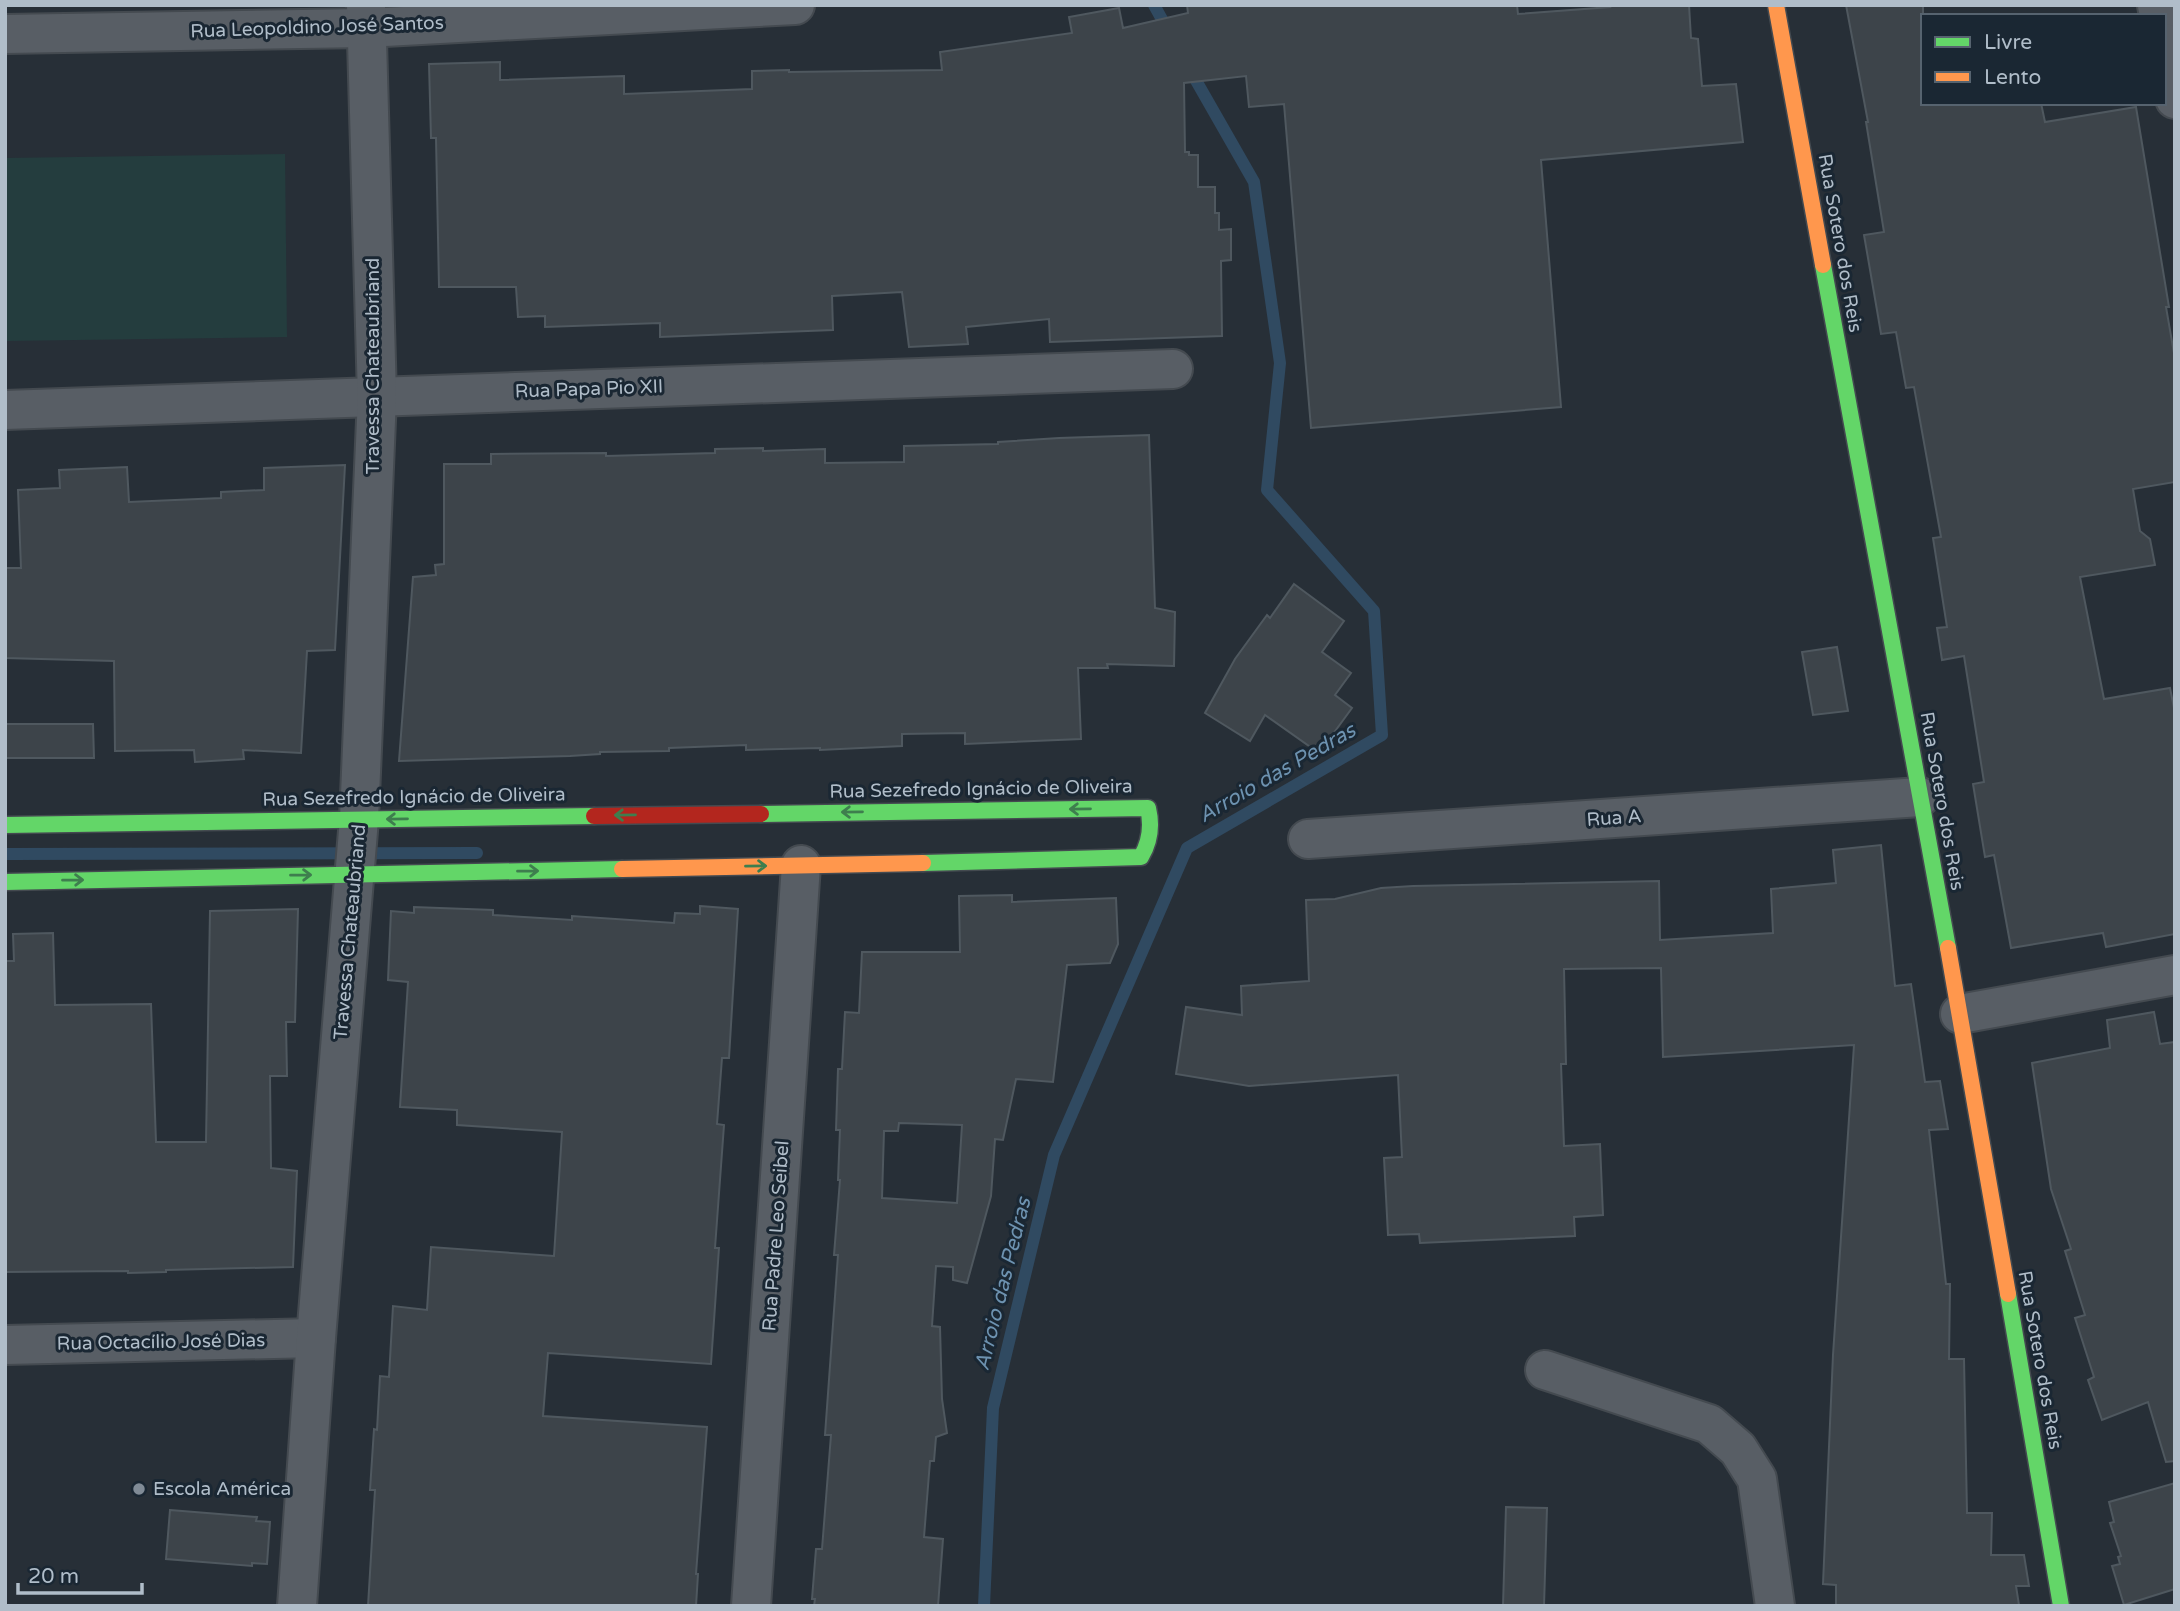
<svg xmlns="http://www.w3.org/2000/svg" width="2180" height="1611" font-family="'Varela Round',sans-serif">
<rect width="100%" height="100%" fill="#272f37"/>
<!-- green -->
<path fill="#243d3e" d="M 285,154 L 287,337 L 5,341 L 5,158 Z"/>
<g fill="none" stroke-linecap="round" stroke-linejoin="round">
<!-- stream -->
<g stroke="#304a61" stroke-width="12">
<path d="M 1154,5 L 1169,32"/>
<path d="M 5,854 L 477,853"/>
<path d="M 984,1606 L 993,1408 L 1054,1155 L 1187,848 L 1382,735 L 1374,611 L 1267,490 L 1280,363 L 1254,182 L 1190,70"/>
</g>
</g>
<!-- building -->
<g fill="#3d444a" stroke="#4f585f" stroke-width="2" fill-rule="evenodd">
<path d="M 1187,5 L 1517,5 L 1518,14 L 1610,7 L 1609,5 L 1689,5 L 1691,38 L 1698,39 L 1702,86 L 1736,84 L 1743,142 L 1541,160 L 1561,407 L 1311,428 L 1284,104 L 1249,107 L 1246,76 L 1184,83 L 1185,152 L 1189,152 L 1189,155 L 1198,155 L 1198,187 L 1215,187 L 1215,213 L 1219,213 L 1219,230 L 1231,229 L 1231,260 L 1221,261 L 1222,336 L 1050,342 L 1049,319 L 966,327 L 968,344 L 909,347 L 902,292 L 832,296 L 833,330 L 660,337 L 660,323 L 545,327 L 545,316 L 518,317 L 516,287 L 439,287 L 436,138 L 431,138 L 429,64 L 500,62 L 500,80 L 624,76 L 624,94 L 752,89 L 752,71 L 789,70 L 789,72 L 942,70 L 940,52 L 1072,33 L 1069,17 L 1119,8 L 1123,28 L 1188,13 Z"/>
<path d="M 1846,5 L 1923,5 L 1923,103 L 2041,103 L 2045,122 L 2136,107 L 2169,307 L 2166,307 L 2175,359 L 2175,482 L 2133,489 L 2140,531 L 2150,539 L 2155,565 L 2080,577 L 2104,699 L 2170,688 L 2175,713 L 2175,934 L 2106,947 L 2103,933 L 2011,948 L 1994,855 L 1985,857 L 1973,784 L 1984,782 L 1964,656 L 1942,660 L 1937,628 L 1947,627 L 1933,538 L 1941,537 L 1914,387 L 1906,388 L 1896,332 L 1881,334 L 1878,316 L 1864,235 L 1884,232 L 1866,122 L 1868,122 Z"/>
<path d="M 1149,435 L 1155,608 L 1175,612 L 1174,666 L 1107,664 L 1108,668 L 1078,668 L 1081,739 L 965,744 L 965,733 L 902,734 L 902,746 L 820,750 L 820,748 L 746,750 L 746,745 L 669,748 L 669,751 L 600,752 L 600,754 L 570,756 L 399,761 L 413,577 L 436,575 L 435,565 L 444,564 L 444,464 L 491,464 L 491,454 L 606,453 L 606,456 L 715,453 L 715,449 L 763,448 L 763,451 L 825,449 L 825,463 L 904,462 L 904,446 L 998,444 L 998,442 L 1059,438 Z"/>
<path d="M 345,465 L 335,650 L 307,651 L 301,753 L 243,750 L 244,759 L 195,762 L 194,750 L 115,751 L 114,661 L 5,658 L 5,568 L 21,568 L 18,490 L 60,488 L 59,470 L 127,467 L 129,502 L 221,498 L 221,492 L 264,490 L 264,468 Z"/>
<path d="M 1294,584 L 1344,621 L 1322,652 L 1351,673 L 1335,695 L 1352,708 L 1319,753 L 1265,715 L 1250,741 L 1205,713 L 1235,659 L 1267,615 L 1270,618 Z"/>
<path d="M 1837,647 L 1848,711 L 1813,715 L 1802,652 Z"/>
<path d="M 5,724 L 93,724 L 94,758 L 5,758 Z"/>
<path d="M 1881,845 L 1895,986 L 1911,984 L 1925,1082 L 1940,1081 L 1948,1129 L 1929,1130 L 1946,1284 L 1950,1284 L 1949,1359 L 1964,1359 L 1967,1513 L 1992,1513 L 1991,1555 L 2024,1555 L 2029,1586 L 2016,1586 L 2019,1605 L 1836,1606 L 1836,1585 L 1823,1584 L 1833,1355 L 1854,1045 L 1663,1057 L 1661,968 L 1564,969 L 1566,1064 L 1561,1064 L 1564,1146 L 1600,1144 L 1603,1215 L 1574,1217 L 1575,1236 L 1420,1243 L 1419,1234 L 1388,1235 L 1384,1158 L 1402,1157 L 1398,1075 L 1249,1086 L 1176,1074 L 1186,1007 L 1242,1015 L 1241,986 L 1309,981 L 1306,900 L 1335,899 L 1381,888 L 1413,886 L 1659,881 L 1660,940 L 1773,933 L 1771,889 L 1836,883 L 1833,850 Z"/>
<path d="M 1012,895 L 1012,902 L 1116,898 L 1118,944 L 1110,963 L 1067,965 L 1053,1082 L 1016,1079 L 1003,1140 L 995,1139 L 991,1196 L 967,1283 L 953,1280 L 953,1267 L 936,1266 L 932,1326 L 940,1327 L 942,1399 L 947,1433 L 936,1437 L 934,1461 L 930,1461 L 924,1537 L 943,1539 L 938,1606 L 814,1606 L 815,1599 L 812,1599 L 816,1549 L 822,1549 L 831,1435 L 825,1435 L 838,1255 L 834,1255 L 840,1180 L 838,1180 L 840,1130 L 836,1130 L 838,1069 L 842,1069 L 845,1012 L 859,1013 L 862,952 L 960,952 L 959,896 ZM 899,1123 L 962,1125 L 957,1203 L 882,1198 L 884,1131 L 898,1131 Z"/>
<path d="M 700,906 L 738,909 L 729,1058 L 722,1058 L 717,1124 L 724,1125 L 715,1248 L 719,1248 L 711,1364 L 548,1353 L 543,1416 L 707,1427 L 696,1574 L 698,1574 L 696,1606 L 368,1606 L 375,1490 L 370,1490 L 374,1429 L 377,1430 L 380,1376 L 389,1377 L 393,1306 L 427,1310 L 431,1247 L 554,1256 L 562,1132 L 457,1125 L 457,1110 L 400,1107 L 408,982 L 388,980 L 391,911 L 414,913 L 414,907 L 493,910 L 493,915 L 572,920 L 572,916 L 674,923 L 675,913 L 700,914 Z"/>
<path d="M 298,909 L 295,1022 L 286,1022 L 287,1076 L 270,1076 L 271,1168 L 297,1171 L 293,1267 L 166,1270 L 166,1272 L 128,1273 L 128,1271 L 5,1272 L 5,961 L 14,961 L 13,934 L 53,933 L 55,1005 L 151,1004 L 156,1142 L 206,1142 L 210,911 Z"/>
<path d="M 2154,1012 L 2160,1044 L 2175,1042 L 2175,1461 L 2166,1462 L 2148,1402 L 2102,1420 L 2088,1380 L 2094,1377 L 2075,1318 L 2085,1315 L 2065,1251 L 2071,1249 L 2051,1189 L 2032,1063 L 2110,1048 L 2107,1020 Z"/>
<path d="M 2175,1483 L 2175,1589 L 2124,1605 L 2112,1566 L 2120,1564 L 2118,1557 L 2121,1556 L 2110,1523 L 2114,1522 L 2109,1502 Z"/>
<path d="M 1506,1507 L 1547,1508 L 1544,1606 L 1503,1606 Z"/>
<path d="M 170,1510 L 257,1517 L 256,1521 L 270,1522 L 267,1564 L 252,1563 L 252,1566 L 166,1559 Z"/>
</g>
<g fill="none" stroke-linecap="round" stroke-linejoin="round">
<defs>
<g id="street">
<path d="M 2157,5 L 2159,16"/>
<path d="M 5,34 L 366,28 L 795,5"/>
<path d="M 2164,43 L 2175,99"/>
<path d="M 5,410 L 1173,369"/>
<path d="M 1308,839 L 1920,797"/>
<path d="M 1960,1014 L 2175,975"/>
<path d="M 5,1345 L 316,1338"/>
<path d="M 1545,1370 L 1709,1424 L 1738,1449 L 1757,1479 L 1775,1606"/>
<path d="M 297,1606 L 316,1338 L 359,819 L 377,397 L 366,5"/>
<path d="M 751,1606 L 801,865"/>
</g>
<g id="fast">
<path d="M 1823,265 L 1948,948"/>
<path d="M 761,814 L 1148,808 C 1152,825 1150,842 1141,857 L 923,863"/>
<path d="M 5,825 L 594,816"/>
<path d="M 5,882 L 622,869"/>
<path d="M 2008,1294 L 2061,1606"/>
</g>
<g id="slow">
<path d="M 1776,5 L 1823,265"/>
<path d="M 622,869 L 923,863"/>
<path d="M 1948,948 L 2008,1294"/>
</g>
<path id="jam" d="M 594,816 L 761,814"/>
</defs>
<!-- street casing -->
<use href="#street" stroke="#444a50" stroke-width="42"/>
<!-- fast casing -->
<use href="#fast" stroke="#444a50" stroke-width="19"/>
<!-- slow casing -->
<use href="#slow" stroke="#444a50" stroke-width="19"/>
<!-- jam casing -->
<use href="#jam" stroke="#444a50" stroke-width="19"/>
<!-- street -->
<use href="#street" stroke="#585e65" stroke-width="38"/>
<!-- fast -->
<use href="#fast" stroke="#63d668" stroke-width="16"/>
<!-- slow -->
<use href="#slow" stroke="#ff974d" stroke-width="16"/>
<!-- jam -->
<use href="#jam" stroke="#b3261e" stroke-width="16"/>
</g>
<!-- one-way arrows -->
<defs><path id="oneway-shaft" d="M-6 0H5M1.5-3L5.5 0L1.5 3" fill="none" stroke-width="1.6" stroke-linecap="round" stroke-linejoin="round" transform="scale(1.75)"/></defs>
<g stroke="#3e7e4e">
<use href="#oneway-shaft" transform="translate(1080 809) rotate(179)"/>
<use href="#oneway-shaft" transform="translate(852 812) rotate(179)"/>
<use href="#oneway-shaft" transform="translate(625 815) rotate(179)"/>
<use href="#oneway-shaft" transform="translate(397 819) rotate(179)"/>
<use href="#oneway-shaft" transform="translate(756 866) rotate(-1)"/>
<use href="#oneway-shaft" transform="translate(528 871) rotate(-1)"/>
<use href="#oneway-shaft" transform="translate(301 875) rotate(-1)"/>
<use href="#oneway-shaft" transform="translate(73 880) rotate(-1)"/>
</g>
<!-- markers -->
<circle fill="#808b96" stroke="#1a2733" stroke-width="2.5" cx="139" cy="1489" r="7"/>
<g text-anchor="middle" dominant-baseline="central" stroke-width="6" stroke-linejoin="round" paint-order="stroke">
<!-- street labels -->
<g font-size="19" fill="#b0bdc9" stroke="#1a2733">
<text transform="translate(317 27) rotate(-2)">Rua Leopoldino José Santos</text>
<text transform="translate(1840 243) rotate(80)">Rua Sotero dos Reis</text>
<text transform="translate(373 366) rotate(-90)">Travessa Chateaubriand</text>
<text transform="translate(589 389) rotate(-2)">Rua Papa Pio XII</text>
<text transform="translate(981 789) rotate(-1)">Rua Sezefredo Ignácio de Oliveira</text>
<text transform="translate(414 797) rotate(-1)">Rua Sezefredo Ignácio de Oliveira</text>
<text transform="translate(1942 801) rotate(80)">Rua Sotero dos Reis</text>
<text transform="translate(1614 818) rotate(-4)">Rua A</text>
<text transform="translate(350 932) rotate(-85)">Travessa Chateaubriand</text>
<text transform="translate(776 1236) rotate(-86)">Rua Padre Leo Seibel</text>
<text transform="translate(161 1342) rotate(-1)">Rua Octacílio José Dias</text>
<text transform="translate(2040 1360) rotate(80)">Rua Sotero dos Reis</text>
</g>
<!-- poi labels -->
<g font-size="19" fill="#b0bdc9" stroke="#1a2733" text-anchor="start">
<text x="153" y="1489">Escola América</text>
</g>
<!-- water labels -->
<g font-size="21" font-style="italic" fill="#6d92b0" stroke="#1a2733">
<text transform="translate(1277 773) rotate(-30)">Arroio das Pedras</text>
<text transform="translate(1003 1284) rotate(-76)">Arroio das Pedras</text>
</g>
</g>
<!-- border -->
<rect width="2180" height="1611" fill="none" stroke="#b0bdc9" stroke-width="14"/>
<!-- legend -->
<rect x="1921" y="14" width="245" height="91" fill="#1a2733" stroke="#56636f" stroke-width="2"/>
<rect x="1935" y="37" width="35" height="10" fill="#63d668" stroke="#56636f" stroke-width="2"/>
<text x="1984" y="49" font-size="21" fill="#b0bdc9">Livre</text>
<rect x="1935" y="72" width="35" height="10" fill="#ff974d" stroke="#56636f" stroke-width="2"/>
<text x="1984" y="84" font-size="21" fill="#b0bdc9">Lento</text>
<!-- scale -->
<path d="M18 1583v10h124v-10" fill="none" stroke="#b0bdc9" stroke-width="3.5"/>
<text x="28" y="1583" font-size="21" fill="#b0bdc9" stroke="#1a2733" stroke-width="5" paint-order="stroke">20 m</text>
</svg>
